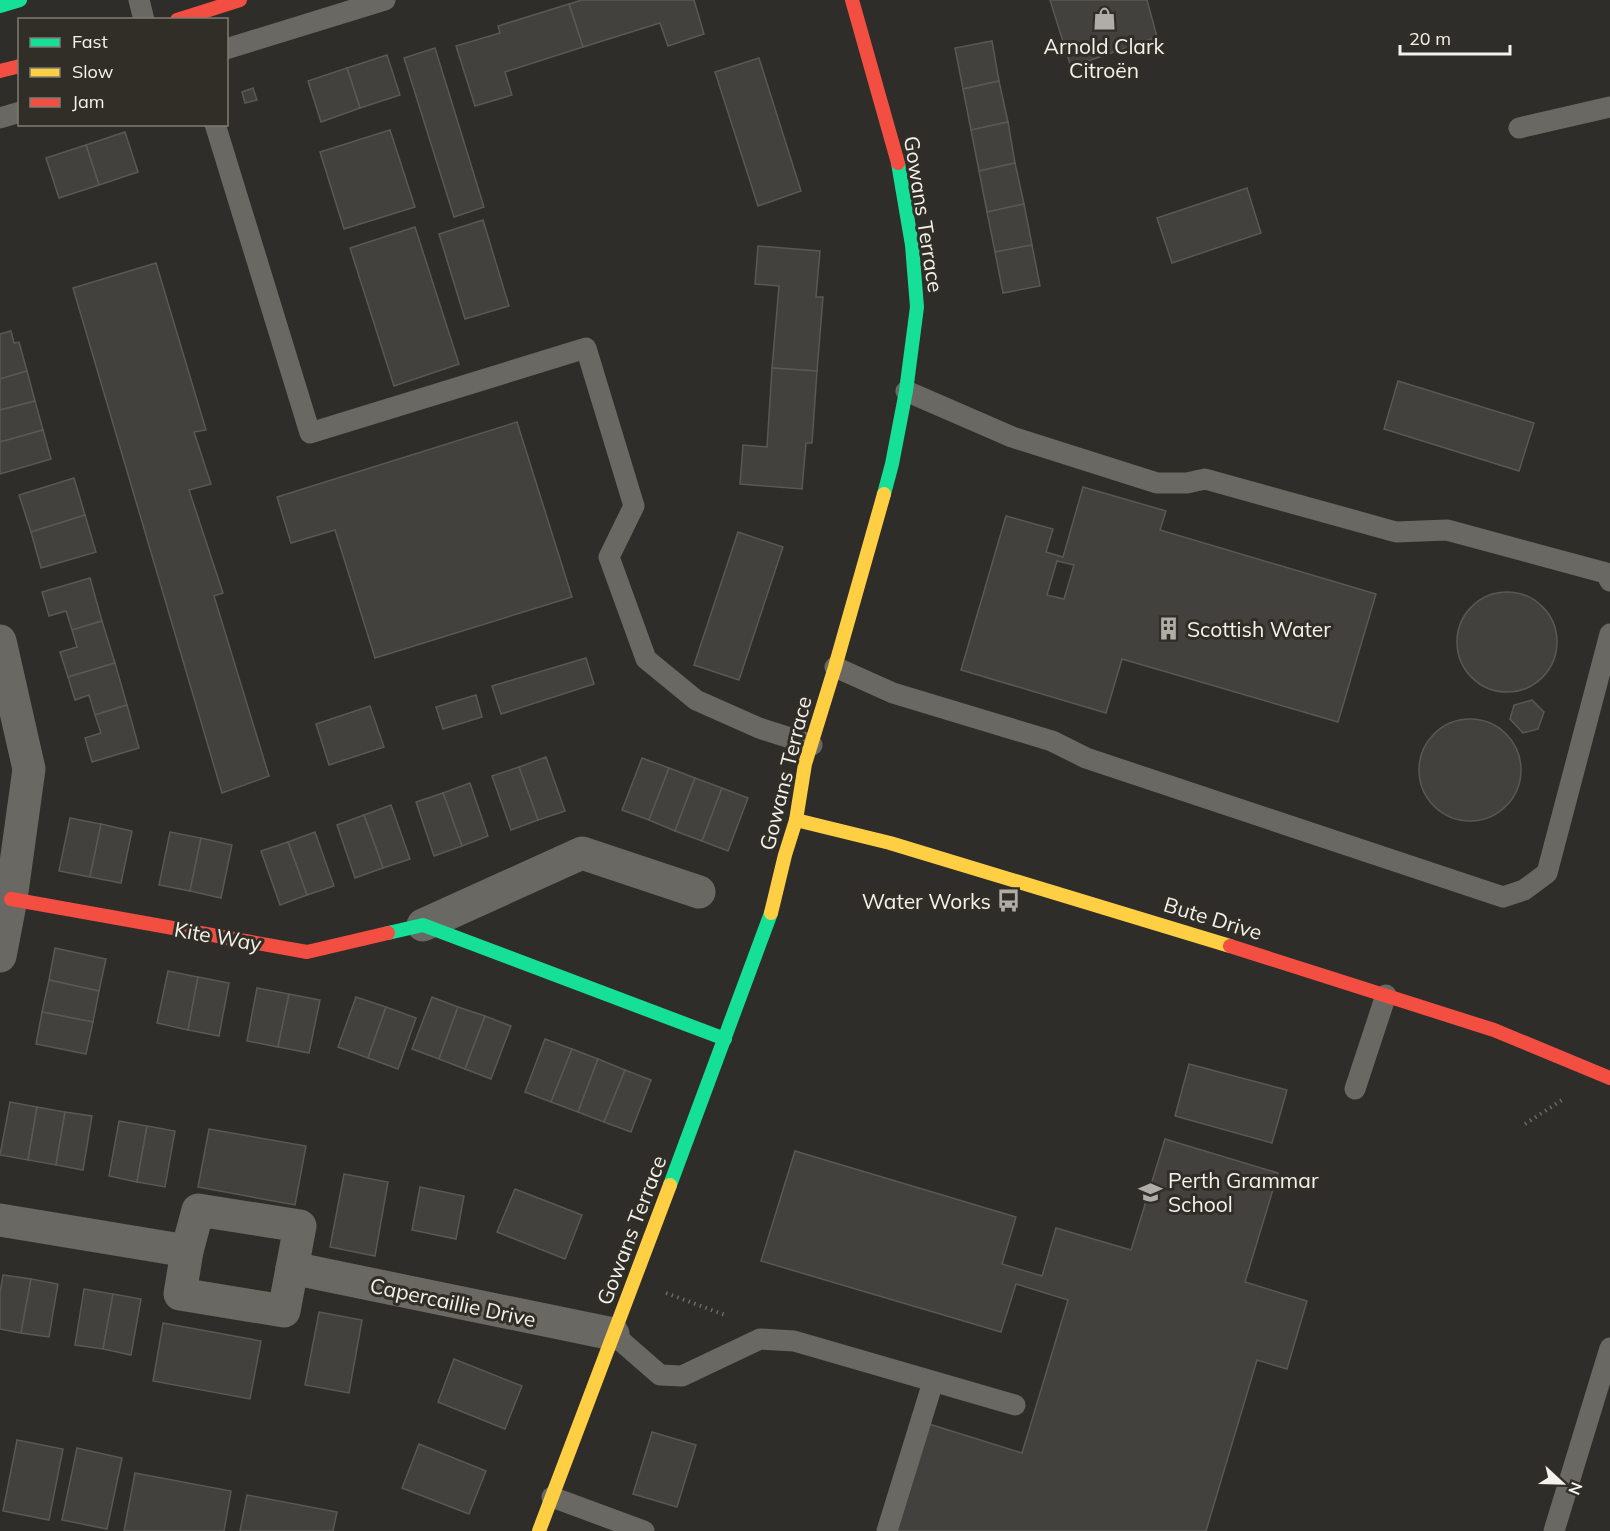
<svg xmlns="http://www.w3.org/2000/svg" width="1610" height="1531" font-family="Mulish,sans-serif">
<rect width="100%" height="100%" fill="#2e2d29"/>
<!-- building -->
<g fill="#42413e" stroke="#595855" stroke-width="1.5" fill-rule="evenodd">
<path d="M 582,0 L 694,0 L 704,34 L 668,46 L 660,23 L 583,47 L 569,4 Z"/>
<path d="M 1050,0 L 1147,0 L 1157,37 L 1071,67 Z"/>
<path d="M 569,4 L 583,47 L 505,72 L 512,95 L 475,106 L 456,46 L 500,33 L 498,26 Z"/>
<path d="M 992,41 L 999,81 L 963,89 L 955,48 Z"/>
<path d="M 435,48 L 484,207 L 454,217 L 404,58 Z"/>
<path d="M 387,55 L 400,95 L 360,108 L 347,68 Z"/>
<path d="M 759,58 L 801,191 L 758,206 L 715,72 Z"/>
<path d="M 347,68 L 360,108 L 321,122 L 308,81 Z"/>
<path d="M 999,81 L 1008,122 L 971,130 L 963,89 Z"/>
<path d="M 253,88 L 257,100 L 245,103 L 242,92 Z"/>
<path d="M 1008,122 L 1015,163 L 979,171 L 971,130 Z"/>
<path d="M 390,130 L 415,207 L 344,229 L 320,152 Z"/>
<path d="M 125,132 L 138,172 L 99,185 L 86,145 Z"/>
<path d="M 86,145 L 99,185 L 59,198 L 46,158 Z"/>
<path d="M 1015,163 L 1024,204 L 987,212 L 979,171 Z"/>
<path d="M 1247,188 L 1261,233 L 1172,263 L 1157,218 Z"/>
<path d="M 1024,204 L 1032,245 L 995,252 L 987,212 Z"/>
<path d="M 483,220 L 509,306 L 465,319 L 439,234 Z"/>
<path d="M 415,227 L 459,364 L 394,386 L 350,248 Z"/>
<path d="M 1032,245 L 1040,286 L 1003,293 L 995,252 Z"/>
<path d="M 758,246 L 820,251 L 816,297 L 823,297 L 817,371 L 772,368 L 779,286 L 755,284 Z"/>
<path d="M 156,263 L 206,430 L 194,432 L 211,484 L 189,490 L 223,593 L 214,596 L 269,776 L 222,793 L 73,288 Z"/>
<path d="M 11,331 L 14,343 L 19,342 L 27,371 L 0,379 L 0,334 Z"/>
<path d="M 772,368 L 817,371 L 812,443 L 806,443 L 802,489 L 740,484 L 743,445 L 767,447 Z"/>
<path d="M 27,371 L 35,401 L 0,410 L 0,379 Z"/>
<path d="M 1398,381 L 1534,423 L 1519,471 L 1384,429 Z"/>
<path d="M 35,401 L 43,430 L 0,442 L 0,410 Z"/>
<path d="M 517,422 L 572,597 L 375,658 L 335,530 L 291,543 L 277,497 Z"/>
<path d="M 43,430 L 51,459 L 0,474 L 0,442 Z"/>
<path d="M 74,478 L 85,515 L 31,532 L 19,495 Z"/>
<path d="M 1083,487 L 1166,511 L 1160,530 L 1376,594 L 1338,722 L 1122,659 L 1106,713 L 961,670 L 1006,516 L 1053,529 L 1046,552 L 1063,557 ZM 1057,561 L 1074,565 L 1064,599 L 1047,595 Z"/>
<path d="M 85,515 L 96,552 L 41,568 L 31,532 Z"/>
<path d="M 738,532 L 783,547 L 739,680 L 694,665 Z"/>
<path d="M 90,578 L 102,621 L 72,630 L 66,611 L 49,616 L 42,592 Z"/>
<circle cx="1507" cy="642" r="50"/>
<path d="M 102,621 L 115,663 L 68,677 L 60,652 L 77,647 L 72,630 Z"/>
<path d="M 586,658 L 594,684 L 501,714 L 492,686 Z"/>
<path d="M 115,663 L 127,705 L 95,715 L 89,695 L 75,700 L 68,677 Z"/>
<path d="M 476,695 L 482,717 L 443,729 L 436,707 Z"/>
<path d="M 1532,700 L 1544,712 L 1538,729 L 1523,733 L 1510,719 L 1514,705 Z"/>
<path d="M 127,705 L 139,748 L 92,762 L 85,738 L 101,733 L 95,715 Z"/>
<path d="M 370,706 L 384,747 L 329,765 L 316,724 Z"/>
<circle cx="1470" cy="770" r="51"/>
<path d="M 546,757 L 565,811 L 538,820 L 519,767 Z"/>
<path d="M 642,758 L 669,768 L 649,820 L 622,810 Z"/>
<path d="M 519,767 L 538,820 L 511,830 L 492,776 Z"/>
<path d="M 669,768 L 695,778 L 675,831 L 649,820 Z"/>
<path d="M 695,778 L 722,788 L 702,841 L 675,831 Z"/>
<path d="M 470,783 L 488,836 L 462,846 L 443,793 Z"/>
<path d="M 722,788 L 748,798 L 728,851 L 702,841 Z"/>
<path d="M 443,793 L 462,846 L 434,856 L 416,802 Z"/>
<path d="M 391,805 L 410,859 L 383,868 L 364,815 Z"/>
<path d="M 364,815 L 383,868 L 355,878 L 337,825 Z"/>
<path d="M 70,818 L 101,824 L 90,877 L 59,871 Z"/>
<path d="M 101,824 L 132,831 L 121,883 L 90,877 Z"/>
<path d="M 170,832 L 201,838 L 190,891 L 159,885 Z"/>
<path d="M 315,832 L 334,886 L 307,895 L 288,842 Z"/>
<path d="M 201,838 L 232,845 L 221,898 L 190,891 Z"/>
<path d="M 288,842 L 307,895 L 280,905 L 261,851 Z"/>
<path d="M 55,948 L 106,959 L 99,991 L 49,980 Z"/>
<path d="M 168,971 L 198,977 L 188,1030 L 157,1023 Z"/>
<path d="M 198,977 L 229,983 L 219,1036 L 188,1030 Z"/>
<path d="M 49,980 L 99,991 L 93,1022 L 42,1012 Z"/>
<path d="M 257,988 L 289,994 L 278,1047 L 247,1041 Z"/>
<path d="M 289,994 L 320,1000 L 309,1053 L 278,1047 Z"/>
<path d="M 356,997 L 386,1007 L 368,1058 L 338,1047 Z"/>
<path d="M 432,997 L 458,1007 L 439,1059 L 412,1049 Z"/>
<path d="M 386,1007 L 416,1018 L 398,1069 L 368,1058 Z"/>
<path d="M 458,1007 L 485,1016 L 465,1069 L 439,1059 Z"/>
<path d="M 42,1012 L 93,1022 L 86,1054 L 36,1044 Z"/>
<path d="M 485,1016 L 511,1026 L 491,1079 L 465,1069 Z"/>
<path d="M 545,1039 L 572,1049 L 551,1102 L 525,1092 Z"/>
<path d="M 572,1049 L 598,1059 L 578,1112 L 551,1102 Z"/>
<path d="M 598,1059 L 625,1070 L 604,1122 L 578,1112 Z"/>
<path d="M 1189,1064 L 1287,1090 L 1272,1143 L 1175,1116 Z"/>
<path d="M 625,1070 L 651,1080 L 631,1132 L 604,1122 Z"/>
<path d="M 10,1102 L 37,1107 L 28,1160 L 0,1155 Z"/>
<path d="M 37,1107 L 65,1112 L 56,1165 L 28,1160 Z"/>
<path d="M 65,1112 L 92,1116 L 83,1170 L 56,1165 Z"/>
<path d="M 119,1121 L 147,1126 L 137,1182 L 109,1176 Z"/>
<path d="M 147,1126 L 175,1131 L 165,1187 L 137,1182 Z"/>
<path d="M 209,1129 L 306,1146 L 295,1205 L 198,1187 Z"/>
<path d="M 1165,1139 L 1278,1173 L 1245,1282 L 1307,1301 L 1287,1369 L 1257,1360 L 1206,1531 L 896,1531 L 929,1424 L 1022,1453 L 1068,1300 L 1016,1284 L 1001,1332 L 761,1261 L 795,1151 L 1016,1217 L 1002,1264 L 1042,1276 L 1056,1228 L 1131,1250 Z"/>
<path d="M 344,1174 L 388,1182 L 375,1256 L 330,1247 Z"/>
<path d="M 420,1187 L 464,1196 L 456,1239 L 412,1230 Z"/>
<path d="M 515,1189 L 582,1215 L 565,1259 L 497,1232 Z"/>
<path d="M 3,1275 L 31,1279 L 21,1333 L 0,1329 L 0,1292 Z"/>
<path d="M 31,1279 L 58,1284 L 49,1337 L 21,1333 Z"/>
<path d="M 84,1289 L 113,1294 L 103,1349 L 75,1345 Z"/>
<path d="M 113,1294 L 141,1299 L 131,1355 L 103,1349 Z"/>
<path d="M 319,1312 L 362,1320 L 349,1393 L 305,1385 Z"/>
<path d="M 163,1323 L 261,1341 L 250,1399 L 153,1381 Z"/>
<path d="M 454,1359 L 522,1386 L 505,1429 L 438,1402 Z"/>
<path d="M 652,1432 L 696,1445 L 677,1507 L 633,1494 Z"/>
<path d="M 17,1440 L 63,1449 L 49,1520 L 3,1511 Z"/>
<path d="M 419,1444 L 486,1471 L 469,1514 L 402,1488 Z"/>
<path d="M 77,1448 L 122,1458 L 107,1529 L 62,1520 Z"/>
<path d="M 135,1473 L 231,1491 L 224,1531 L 124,1531 Z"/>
<path d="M 247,1495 L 337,1512 L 333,1531 L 240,1531 Z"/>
</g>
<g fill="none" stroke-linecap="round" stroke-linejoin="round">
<!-- path -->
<g stroke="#6b6a65" stroke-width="4" stroke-dasharray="1.5 4.5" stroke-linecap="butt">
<path d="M 1525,1124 L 1565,1098"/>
<path d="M 666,1293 L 725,1315"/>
</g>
<!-- lane -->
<g stroke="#6a6863" stroke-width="21">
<path d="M 139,0 L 144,20"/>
<path d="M 226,49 L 385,0"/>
<path d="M 0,118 L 20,112"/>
<path d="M 215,124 L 310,433 L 586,348 L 634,506 L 609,557 L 646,659 L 696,700 L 759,728 L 812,745"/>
<path d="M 1519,128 L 1610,107"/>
<path d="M 906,391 L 1012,437 L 1157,483 L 1187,483 L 1205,479 L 1396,532 L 1447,530 L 1606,573 L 1610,581"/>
<path d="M 835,667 L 893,693 L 1052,741 L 1086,758 L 1503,897 L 1524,890 L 1547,873 L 1610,634"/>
<path d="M 1355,1089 L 1386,995"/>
<path d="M 613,1334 L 660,1375 L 682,1376 L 760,1339 L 794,1341 L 1015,1405"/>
<path d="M 552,1497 L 644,1531"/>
<path d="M 887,1531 L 933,1382"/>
<path d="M 1554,1531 L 1610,1348"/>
</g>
<!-- street -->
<g stroke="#6a6863" stroke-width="33">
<path d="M 0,641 L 29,769 L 11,899 L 0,956"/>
<path d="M 423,925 L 582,853 L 699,892"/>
<path d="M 198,1210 L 300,1226 L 284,1311 L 180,1294 L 187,1251 Z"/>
<path d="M 0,1220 L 187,1251"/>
<path d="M 292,1268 L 613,1334"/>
</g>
<!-- fast -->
<g stroke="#16e098" stroke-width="14">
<path d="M 0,6 L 20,0"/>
<path d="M 884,494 L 892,464 L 906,391 L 917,307 L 912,245 L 898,163"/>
<path d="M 388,933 L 423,925 L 725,1039"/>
<path d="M 670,1185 L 771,913"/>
</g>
<!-- slow -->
<g stroke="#ffcf43" stroke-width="14">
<path d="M 796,820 L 890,843 L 1230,946"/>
<path d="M 771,913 L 785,855 L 796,820 L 805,764 L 835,667 L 884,494"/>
<path d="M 539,1531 L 670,1185"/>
</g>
<!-- jam -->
<g stroke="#f24e42" stroke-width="14">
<path d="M 852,0 L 898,163"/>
<path d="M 177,20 L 240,0"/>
<path d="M 0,71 L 20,66"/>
<path d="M 11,899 L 307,952 L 388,933"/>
<path d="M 1230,946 L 1494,1030 L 1610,1078"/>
</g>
</g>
<!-- icons -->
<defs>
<symbol id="shop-bare" viewBox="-9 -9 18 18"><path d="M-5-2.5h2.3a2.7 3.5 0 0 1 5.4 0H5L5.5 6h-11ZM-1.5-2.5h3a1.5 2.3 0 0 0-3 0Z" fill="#aeada8" stroke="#302e27" stroke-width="2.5" paint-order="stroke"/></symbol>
<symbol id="building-bare" viewBox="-9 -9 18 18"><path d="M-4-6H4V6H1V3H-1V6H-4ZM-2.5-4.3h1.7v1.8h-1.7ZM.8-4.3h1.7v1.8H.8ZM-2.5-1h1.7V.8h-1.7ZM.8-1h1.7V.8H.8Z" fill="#aeada8" stroke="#302e27" stroke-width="2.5" paint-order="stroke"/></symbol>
<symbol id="bus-bare" viewBox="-9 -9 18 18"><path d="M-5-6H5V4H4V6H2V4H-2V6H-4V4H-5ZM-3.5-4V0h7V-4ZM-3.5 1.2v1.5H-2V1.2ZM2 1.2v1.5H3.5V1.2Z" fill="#aeada8" stroke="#302e27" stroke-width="2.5" paint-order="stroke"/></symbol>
<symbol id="school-bare" viewBox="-9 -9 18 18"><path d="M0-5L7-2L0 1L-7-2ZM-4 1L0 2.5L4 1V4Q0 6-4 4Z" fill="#aeada8" stroke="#302e27" stroke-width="2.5" paint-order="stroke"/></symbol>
</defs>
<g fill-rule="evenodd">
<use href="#shop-bare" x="1088" y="2" width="33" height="33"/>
<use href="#building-bare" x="1152" y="612" width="33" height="33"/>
<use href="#bus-bare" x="992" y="884" width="33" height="33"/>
<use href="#school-bare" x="1134" y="1176" width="33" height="33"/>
</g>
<g text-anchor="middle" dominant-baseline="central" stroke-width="6" stroke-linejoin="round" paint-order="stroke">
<!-- poi labels -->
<g font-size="21" fill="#f3f2ed" stroke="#302e27" text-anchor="start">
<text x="1104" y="46" text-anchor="middle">Arnold Clark<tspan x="1104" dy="24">Citroën</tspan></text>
<text x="1187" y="629">Scottish Water</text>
<text x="991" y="901" text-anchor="end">Water Works</text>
<text x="1168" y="1180">Perth Grammar<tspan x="1168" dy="24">School</tspan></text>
</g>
<!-- street labels -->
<g font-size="21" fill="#f3f2ed" stroke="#302e27">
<text transform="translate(924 214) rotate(81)">Gowans Terrace</text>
<text transform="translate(785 773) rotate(-76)">Gowans Terrace</text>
<text transform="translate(1213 918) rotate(17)">Bute Drive</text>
<text transform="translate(218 936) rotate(10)">Kite Way</text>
<text transform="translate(631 1230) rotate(-69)">Gowans Terrace</text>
<text transform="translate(453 1302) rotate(12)">Capercaillie Drive</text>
</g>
</g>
<!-- legend -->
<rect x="18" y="18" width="210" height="108" fill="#302e27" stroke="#7e7c76" stroke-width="1.5"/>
<rect x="30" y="38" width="30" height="9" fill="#16e098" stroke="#7e7c76" stroke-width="1.5"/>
<text x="72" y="48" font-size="18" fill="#f3f2ed">Fast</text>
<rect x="30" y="68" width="30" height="9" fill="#ffcf43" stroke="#7e7c76" stroke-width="1.5"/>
<text x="72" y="78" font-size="18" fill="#f3f2ed">Slow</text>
<rect x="30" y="98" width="30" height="9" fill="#f24e42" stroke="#7e7c76" stroke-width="1.5"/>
<text x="72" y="108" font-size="18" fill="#f3f2ed">Jam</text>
<!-- north arrow -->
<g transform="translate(1562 1483) rotate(112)" stroke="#302e27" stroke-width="4.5" paint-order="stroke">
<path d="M0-4.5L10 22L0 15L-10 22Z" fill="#f3f2ed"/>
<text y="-9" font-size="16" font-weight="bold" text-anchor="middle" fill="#f3f2ed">N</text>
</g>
<!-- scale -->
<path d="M1400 45v9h110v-9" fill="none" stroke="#f3f2ed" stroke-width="3"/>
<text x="1409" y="45" font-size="18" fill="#f3f2ed" stroke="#302e27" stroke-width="4.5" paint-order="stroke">20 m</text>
</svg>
